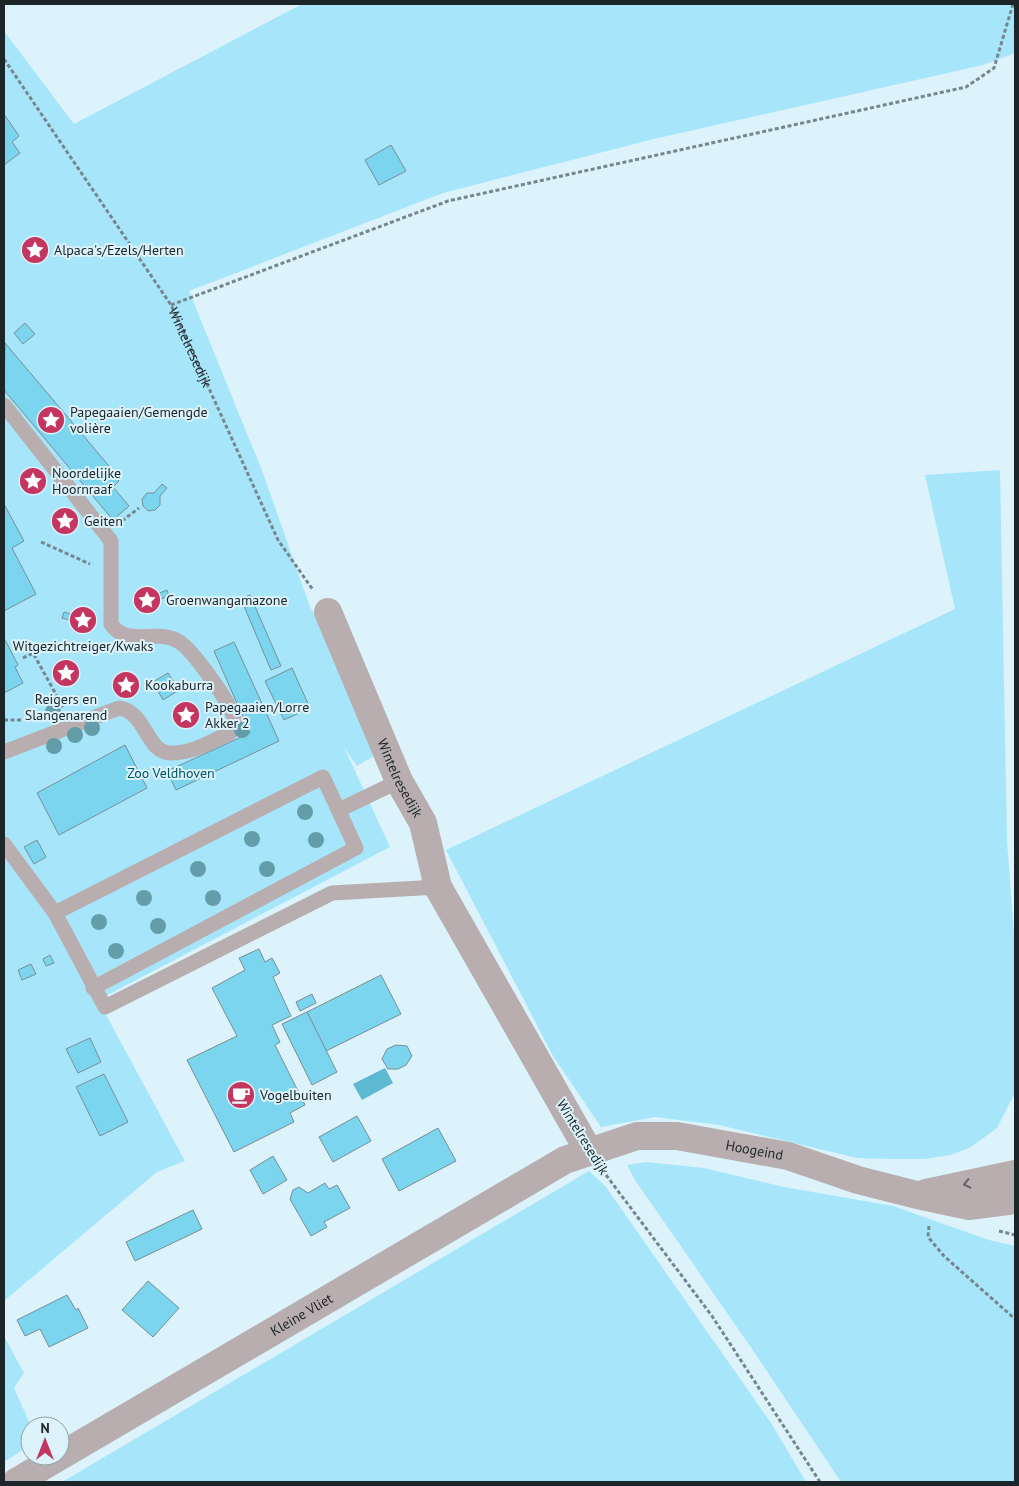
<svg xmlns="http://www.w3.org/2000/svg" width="1019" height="1486" font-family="'PT Sans',sans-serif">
<rect width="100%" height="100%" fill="#dcf3fb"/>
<!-- green -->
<g fill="#a7e6fa">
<path d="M 302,4 L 1015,4 L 1015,53 L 983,65 L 654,139 L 443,193 L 189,291 L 263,473 L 310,607 L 356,682 L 374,756 L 357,766 L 344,747 L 390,847 L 98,1000 L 185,1161 L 157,1172 L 4,1301 L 4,31 L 74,124 Z"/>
<path d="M 1000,470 L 1007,841 L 1015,947 L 1015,1093 L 997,1128 L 971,1147 L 951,1155 L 924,1159 L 892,1159 L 857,1158 L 719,1125 L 655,1117 L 601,1127 L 553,1056 L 446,850 L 955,609 L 925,475 Z"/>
<path d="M 646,1162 L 704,1168 L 784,1187 L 893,1206 L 989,1240 L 1015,1246 L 1015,1482 L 841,1482 L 752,1349 L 635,1180 L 627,1165 Z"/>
<path d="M 589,1171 L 606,1187 L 773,1426 L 806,1482 L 62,1482 Z"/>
<path d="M 4,1336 L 24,1373 L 14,1388 L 31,1426 L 30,1445 L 4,1462 Z"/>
</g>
<!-- water -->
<path fill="#5db8d2" d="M 385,1068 L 393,1083 L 362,1100 L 353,1084 Z"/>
<!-- building -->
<g fill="#7bd5ef" stroke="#798e95">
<path d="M 4,114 L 19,136 L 12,142 L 20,153 L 4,165 Z"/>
<path d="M 391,145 L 406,171 L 379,185 L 365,160 Z"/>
<path d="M 25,323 L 35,334 L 23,344 L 14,333 Z"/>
<path d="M 5,343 L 109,466 L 107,468 L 119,481 L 113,487 L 129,506 L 113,520 L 4,390 Z"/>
<path d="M 162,484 L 167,488 L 160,496 L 160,505 L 155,510 L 148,511 L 143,506 L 142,499 L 147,493 L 154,493 Z"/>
<path d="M 4,504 L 24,541 L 12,548 L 36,594 L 4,611 Z"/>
<path d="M 167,590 L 169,596 L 158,600 L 155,608 L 148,610 L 142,608 L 139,601 L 142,594 L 149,591 L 155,595 Z"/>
<path d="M 250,595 L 281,666 L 271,670 L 241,599 Z"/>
<path d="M 83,611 L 90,613 L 93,619 L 91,626 L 85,629 L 78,627 L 74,621 L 62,618 L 64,612 L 75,615 Z"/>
<path d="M 4,638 L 18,665 L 15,667 L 23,683 L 4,693 Z"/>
<path d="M 234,642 L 279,741 L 176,790 L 167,771 L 250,733 L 214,651 Z"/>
<path d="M 292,668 L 310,708 L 284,720 L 265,681 Z"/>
<path d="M 168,673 L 179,690 L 163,700 L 153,682 Z"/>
<path d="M 125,745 L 147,788 L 59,835 L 37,793 Z"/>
<path d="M 37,840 L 46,857 L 34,864 L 24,847 Z"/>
<path d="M 259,949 L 265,962 L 272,958 L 280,973 L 273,977 L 291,1016 L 272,1025 L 280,1042 L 275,1045 L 305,1105 L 290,1113 L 294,1122 L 234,1152 L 187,1060 L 237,1036 L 212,988 L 245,970 L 239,958 Z"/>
<path d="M 50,955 L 54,963 L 46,966 L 43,959 Z"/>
<path d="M 31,964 L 36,974 L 22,980 L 18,970 Z"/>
<path d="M 381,975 L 401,1014 L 326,1051 L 307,1012 Z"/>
<path d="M 312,994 L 316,1003 L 300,1011 L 296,1002 Z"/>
<path d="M 307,1012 L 337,1072 L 312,1085 L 282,1024 Z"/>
<path d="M 90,1038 L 101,1062 L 78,1073 L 66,1049 Z"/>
<path d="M 396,1045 L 407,1046 L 412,1056 L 406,1065 L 398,1069 L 388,1069 L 382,1059 L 387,1049 Z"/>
<path d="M 104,1074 L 128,1122 L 100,1136 L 76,1087 Z"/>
<path d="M 357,1116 L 371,1141 L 333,1162 L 319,1137 Z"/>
<path d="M 438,1128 L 456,1161 L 399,1191 L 382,1159 Z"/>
<path d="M 273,1156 L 287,1180 L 263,1194 L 250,1170 Z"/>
<path d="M 325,1183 L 329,1189 L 337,1185 L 350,1208 L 324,1222 L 327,1227 L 311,1236 L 290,1199 L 293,1190 L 299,1187 L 308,1193 Z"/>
<path d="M 193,1210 L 202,1229 L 135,1261 L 126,1242 Z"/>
<path d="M 148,1281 L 179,1308 L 153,1337 L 122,1310 Z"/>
<path d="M 67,1295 L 76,1310 L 78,1308 L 88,1328 L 49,1347 L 40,1329 L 25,1336 L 17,1320 Z"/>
</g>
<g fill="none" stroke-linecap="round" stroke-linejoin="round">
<!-- path -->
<g stroke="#76868b" stroke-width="3" stroke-dasharray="4 2.5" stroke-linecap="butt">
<path id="s1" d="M 4,59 L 171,305 L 278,540 L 313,590"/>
<path d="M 171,305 L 448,201 L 966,87 L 994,68 L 1013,4"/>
<path d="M 122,521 L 139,508"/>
<path d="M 41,542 L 90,564"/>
<path d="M 135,594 L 140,609 L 148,615"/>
<path d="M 23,658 L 33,653 L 63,707"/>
<path d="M 4,720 L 23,720"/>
<path d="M 606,1175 L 712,1316 L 820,1482"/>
<path d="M 929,1226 L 928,1237 L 944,1256 L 1015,1319"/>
<path d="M 999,1231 L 1015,1235"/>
</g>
<!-- service -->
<g stroke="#b8aeaf" stroke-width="15">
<path d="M 4,405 L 111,541 L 111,624 C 127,648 156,628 178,641 C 192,649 231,703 234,719 C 235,724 232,729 230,733 C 211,742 192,753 172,753 C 146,754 147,712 119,708 L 4,752"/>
<path d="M 339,810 L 399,781"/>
<path d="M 4,844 L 55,913 L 105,1007 L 332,893 L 438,887"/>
<path d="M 55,913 L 323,777 L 356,848 L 93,988"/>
</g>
<!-- minor -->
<g stroke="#b8aeaf" stroke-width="28">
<path id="s2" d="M 328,612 L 399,781 L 423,823 L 438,887 L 588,1150"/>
<path d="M 926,1193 L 1015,1174"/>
<path id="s3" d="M 16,1482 L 565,1160 L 637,1136 L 677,1136 L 788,1156 L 858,1180 L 917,1195 L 969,1206 L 1015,1200"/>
</g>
</g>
<!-- trees -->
<g fill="#649daa">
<circle cx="53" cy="712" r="8"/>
<circle cx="92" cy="728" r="8"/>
<circle cx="242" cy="730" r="8"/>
<circle cx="75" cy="735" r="8"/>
<circle cx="54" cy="746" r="8"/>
<circle cx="305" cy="812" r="8"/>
<circle cx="252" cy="839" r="8"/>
<circle cx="316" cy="840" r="8"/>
<circle cx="198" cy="869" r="8"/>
<circle cx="267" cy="869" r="8"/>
<circle cx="144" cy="898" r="8"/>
<circle cx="213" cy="898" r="8"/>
<circle cx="99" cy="922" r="8"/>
<circle cx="158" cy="926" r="8"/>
<circle cx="116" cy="951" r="8"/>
</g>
<!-- one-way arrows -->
<defs><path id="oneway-chevron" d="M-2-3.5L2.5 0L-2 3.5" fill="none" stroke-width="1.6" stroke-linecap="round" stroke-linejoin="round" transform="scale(1.25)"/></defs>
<use stroke="#626365" href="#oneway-chevron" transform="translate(967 1184) rotate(167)"/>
<!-- icons -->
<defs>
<symbol id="sight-disc" viewBox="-11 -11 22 22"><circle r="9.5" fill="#c43560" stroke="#dcf3fb"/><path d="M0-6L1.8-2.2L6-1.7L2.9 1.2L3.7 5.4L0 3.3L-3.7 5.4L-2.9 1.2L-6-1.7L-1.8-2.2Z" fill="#fff"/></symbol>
<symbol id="cafe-disc" viewBox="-11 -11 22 22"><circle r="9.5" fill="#c43560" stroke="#dcf3fb"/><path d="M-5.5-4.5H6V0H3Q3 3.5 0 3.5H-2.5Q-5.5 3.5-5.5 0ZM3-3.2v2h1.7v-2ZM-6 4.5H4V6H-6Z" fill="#fff"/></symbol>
</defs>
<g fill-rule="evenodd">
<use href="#sight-disc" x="19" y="234" width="32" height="32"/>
<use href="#sight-disc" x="35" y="404" width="32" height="32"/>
<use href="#sight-disc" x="17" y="465" width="32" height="32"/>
<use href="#sight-disc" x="49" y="505" width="32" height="32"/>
<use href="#sight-disc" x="131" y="584" width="32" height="32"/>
<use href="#sight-disc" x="67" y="604" width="32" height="32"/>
<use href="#sight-disc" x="50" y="657" width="32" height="32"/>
<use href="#sight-disc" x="110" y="669" width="32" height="32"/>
<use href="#sight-disc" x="170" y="699" width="32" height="32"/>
<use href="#cafe-disc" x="225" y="1079" width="32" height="32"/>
</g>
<g text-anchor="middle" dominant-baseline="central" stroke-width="4" stroke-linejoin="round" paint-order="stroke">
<!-- poi labels -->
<g font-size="14" fill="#1c2528" stroke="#dcf3fb" text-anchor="start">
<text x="54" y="250">Alpaca's/Ezels/Herten</text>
<text x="70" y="412">Papegaaien/Gemengde<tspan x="70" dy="16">volière</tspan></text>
<text x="52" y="473">Noordelijke<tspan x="52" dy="16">Hoornraaf</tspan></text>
<text x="84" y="521">Geiten</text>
<text x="166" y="600">Groenwangamazone</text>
<text x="83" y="646" text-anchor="middle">Witgezichtreiger/Kwaks</text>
<text x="145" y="685">Kookaburra</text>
<text x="66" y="699" text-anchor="middle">Reigers en<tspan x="66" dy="16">Slangenarend</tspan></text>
<text x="205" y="707">Papegaaien/Lorre<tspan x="205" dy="16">Akker 2</tspan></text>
<text x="260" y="1095">Vogelbuiten</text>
</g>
<!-- street labels -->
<g font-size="14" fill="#1c2528" stroke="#dcf3fb">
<text stroke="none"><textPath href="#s1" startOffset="344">Wintelresedijk</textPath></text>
<text stroke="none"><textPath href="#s2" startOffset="181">Wintelresedijk</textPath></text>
<text transform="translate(583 1137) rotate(58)">Wintelresedijk</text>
<text stroke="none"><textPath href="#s3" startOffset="831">Hoogeind</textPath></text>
<text stroke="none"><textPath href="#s3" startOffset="331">Kleine Vliet</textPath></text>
</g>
<!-- park labels -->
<g font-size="14" fill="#025667" stroke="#dcf3fb">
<text x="171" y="773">Zoo Veldhoven</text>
</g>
</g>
<!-- border -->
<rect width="1019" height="1486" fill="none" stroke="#1c2528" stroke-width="10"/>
<!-- north arrow -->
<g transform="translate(45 1441)"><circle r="24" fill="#dcf3fb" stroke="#8fa1a7"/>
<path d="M0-4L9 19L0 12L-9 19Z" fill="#c43560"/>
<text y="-8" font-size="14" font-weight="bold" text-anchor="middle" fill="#1c2528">N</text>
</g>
</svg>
